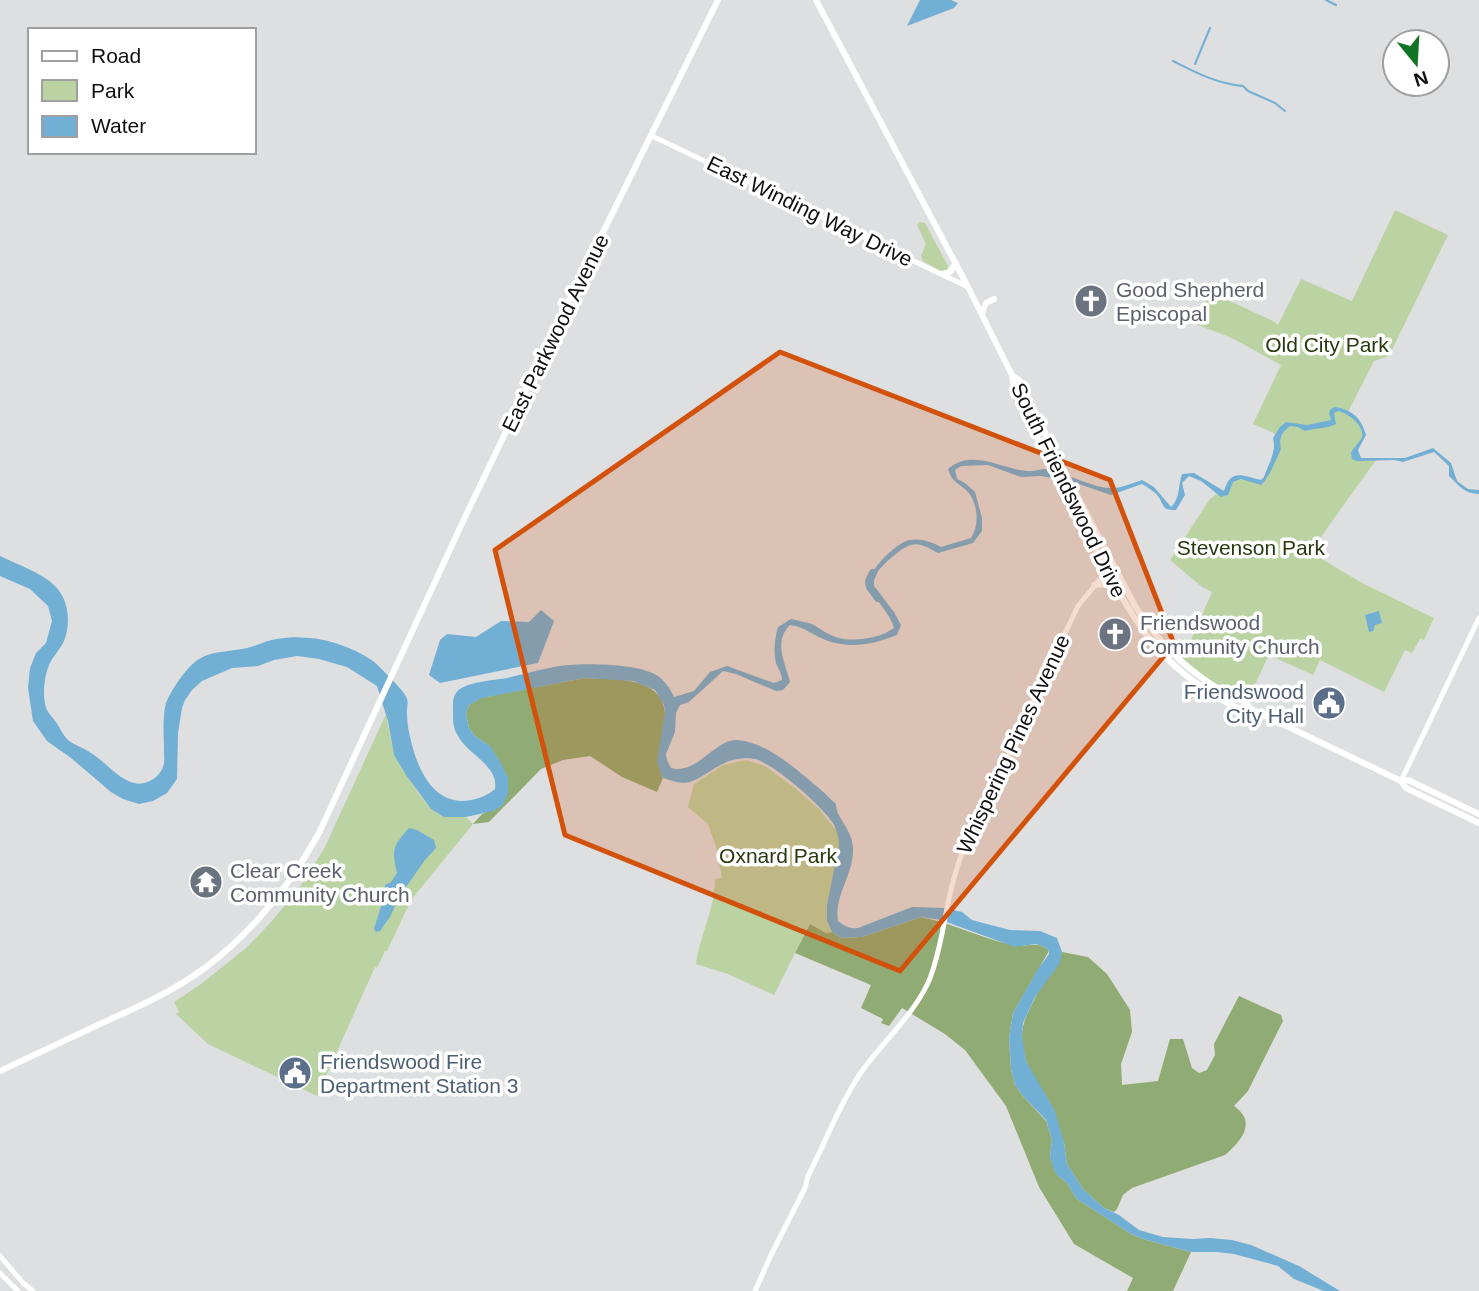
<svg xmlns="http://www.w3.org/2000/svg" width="1479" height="1291" font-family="Arial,sans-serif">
<rect width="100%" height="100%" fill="#dedfe0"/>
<!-- green -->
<g fill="#bbd3a3">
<path d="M 1395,210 L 1448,235 L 1389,356 L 1374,361 L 1348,412 C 1367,433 1365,432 1353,457 L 1376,460 L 1310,552 L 1362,583 L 1434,618 L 1424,640 L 1420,639 L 1412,653 L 1405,650 L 1384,692 L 1320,660 L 1313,675 L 1269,655 L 1247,701 C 1226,690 1192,674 1179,653 L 1186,639 L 1191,640 L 1212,592 L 1202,587 L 1170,560 L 1210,499 L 1218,493 L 1222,493 L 1227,489 L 1229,482 L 1237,479 L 1263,481 L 1277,452 L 1278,435 L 1253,424 L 1281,365 L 1232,338 L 1195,324 L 1210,292 L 1273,321 L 1278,325 L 1301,279 L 1352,301 Z"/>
<path d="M 920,222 L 925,223 L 948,266 L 947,271 L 939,270 L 923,261 L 921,256 L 926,244 L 917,225 Z"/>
<path d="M 386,714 L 394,755 L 419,794 L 431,809 L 444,817 L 466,817 L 473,824 L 411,900 L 387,951 L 385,951 L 377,968 L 375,967 L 317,1096 L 208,1044 L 176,1014 L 179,1012 L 174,1002 L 201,984 L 245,949 L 272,921 L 301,885 L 324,849 Z"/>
<path d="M 746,760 L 765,766 L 795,788 L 819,809 L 840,835 L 840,855 L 827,921 L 832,932 L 826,933 L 809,925 L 774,995 L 728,974 L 696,964 C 700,935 715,908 715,879 L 722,878 L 716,847 L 708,824 L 688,807 L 694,784 L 723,765 Z"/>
</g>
<!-- forest -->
<g fill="#90ab73">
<path d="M 584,678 C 612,680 662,675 665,713 L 661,773 L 663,778 L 657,792 L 622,777 L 590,756 L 563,760 L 541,769 L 489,822 L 473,824 L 482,814 L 502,806 L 490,746 L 475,736 L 469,728 L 466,713 L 469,705 L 481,698 Z"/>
<path d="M 921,917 C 952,923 981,938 1012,945 C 1025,949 1039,939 1049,951 L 1013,1013 L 1009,1038 L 1011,1069 L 1015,1085 L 1023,1096 L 1046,1121 L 1052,1140 L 1050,1157 L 1057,1175 L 1066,1182 L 1077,1199 L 1131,1234 L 1143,1239 L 1191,1252 L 1173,1291 L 1127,1291 L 1133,1278 L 1074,1244 L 1039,1187 L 1006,1106 L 965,1050 L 945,1034 L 902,1008 L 889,1026 L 881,1023 L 883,1019 L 861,1008 L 871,985 L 795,953 L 810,924 L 826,933 L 832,932 L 841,938 L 862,937 Z"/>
<path d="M 1062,952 L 1088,957 L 1107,974 L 1130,1010 L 1132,1032 L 1121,1064 L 1122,1085 L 1158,1081 L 1170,1039 L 1183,1039 L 1192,1068 L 1199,1073 L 1207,1070 L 1215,1055 L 1214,1044 L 1239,996 L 1281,1015 L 1283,1021 L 1248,1091 L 1234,1106 C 1257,1122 1242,1140 1225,1155 L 1132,1188 L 1123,1195 L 1117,1209 L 1114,1212 L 1104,1208 L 1083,1189 L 1067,1164 L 1064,1143 L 1026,1061 C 1020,1035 1020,1028 1032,1004 C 1036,997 1038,990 1043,984 C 1052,974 1059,965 1062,952 Z"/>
</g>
<!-- water -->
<g fill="#72afd5">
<path d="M 920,0 L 951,0 L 958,3 L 954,8 L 907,26 Z"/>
<path d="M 1335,407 C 1353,410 1361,418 1366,435 L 1358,450 L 1361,458 L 1405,458 L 1433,448 L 1451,463 L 1457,481 L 1468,489 L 1479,490 L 1479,494 C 1465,494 1458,485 1449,476 L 1449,466 L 1434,452 L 1403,462 L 1394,460 L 1357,461 L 1352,459 L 1351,453 C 1353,448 1358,444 1361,439 C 1367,427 1348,413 1338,411 L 1334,413 L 1336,424 C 1327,429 1315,428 1305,431 L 1298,427 L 1290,426 C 1281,433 1279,438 1281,449 C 1276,460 1269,478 1261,485 L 1241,479 L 1233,482 L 1228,495 L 1221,497 L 1201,481 L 1189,476 L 1182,483 L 1185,495 L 1176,510 C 1161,510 1165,506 1158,496 C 1154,491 1148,488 1142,484 L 1111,495 L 1076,483 L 1052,478 L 1041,476 L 1021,477 L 988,465 L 961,466 L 955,470 L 957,479 L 965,483 L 975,492 L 982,518 L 982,531 L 973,543 L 938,553 C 930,549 920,542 911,545 C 902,547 880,566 876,575 C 874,580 874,581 874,586 L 894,612 L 901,625 L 897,635 C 872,645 847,650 821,638 C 810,633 802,626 790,625 C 773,642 785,662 790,682 L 783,690 L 776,691 L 736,674 L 723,671 L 689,702 L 680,705 L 676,713 L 675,732 L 666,754 L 667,760 L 671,768 C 698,775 715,738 738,740 C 769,743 798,771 821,790 C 826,794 831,800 836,804 C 836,819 854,830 853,851 C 853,875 834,896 838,921 C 844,926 850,929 858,928 L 912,907 L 945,908 L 962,912 L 972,920 L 987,924 L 1010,930 L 1040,931 L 1057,938 L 1062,952 L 1060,963 L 1035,997 L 1023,1023 L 1022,1036 L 1026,1061 L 1055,1111 L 1064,1143 L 1067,1164 L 1083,1189 L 1104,1208 L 1119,1215 L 1139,1230 L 1163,1237 L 1193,1239 L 1210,1238 L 1232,1240 L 1251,1245 L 1299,1266 L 1340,1291 L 1324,1291 L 1294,1279 L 1278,1266 L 1234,1254 L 1217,1252 L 1191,1252 L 1143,1239 L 1131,1234 L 1077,1199 L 1066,1182 L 1057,1175 L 1054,1170 L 1050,1157 L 1052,1140 L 1046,1120 L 1023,1096 L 1015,1085 L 1011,1069 L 1009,1038 L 1013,1013 L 1038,969 L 1049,954 L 1049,951 L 1045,947 L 1036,944 L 1015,947 L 941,920 L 921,917 L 862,937 L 841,938 L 832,932 L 827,921 L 827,905 L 839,845 C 839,838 837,831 834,825 C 825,808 773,763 755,759 C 750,758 743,758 738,759 C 718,761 701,782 684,783 C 677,783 670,780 663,778 L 657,762 L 665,713 L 664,705 L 655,690 L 633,681 L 584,678 L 482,698 L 469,705 L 466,713 L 469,728 L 475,736 L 490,746 L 501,763 L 508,778 L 508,794 L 502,806 L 493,811 L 466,817 L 444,817 L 431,809 L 406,775 L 394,755 L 388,721 L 377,686 L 347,667 L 319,659 L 297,656 L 274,660 L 258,666 L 232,668 L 202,681 L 192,690 L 185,700 L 182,708 L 178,733 L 177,779 L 167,793 L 153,801 L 139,804 L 123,799 L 111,792 L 71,758 L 47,741 L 33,721 L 28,688 L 30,668 L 36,653 L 46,643 L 52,621 L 48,606 L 30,589 L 0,576 L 0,556 C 18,565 41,572 55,586 C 69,600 71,623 64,641 C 60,650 51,658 48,668 C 44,679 42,699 47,710 C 49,714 53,718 56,722 C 60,728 63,735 68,740 C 74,745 84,748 91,753 C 106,762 116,778 134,783 C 146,786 159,778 163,767 C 165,762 164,756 164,751 C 164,736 162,718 166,703 C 169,695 174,687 179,680 C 202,648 212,655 247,648 C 257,646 267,640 277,639 C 308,633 346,642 373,661 C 377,664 403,690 405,695 C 410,702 406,707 407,715 C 407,723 409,733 411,741 C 418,771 435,807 471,800 C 481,798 488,795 495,789 C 499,765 466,754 457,734 C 453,728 453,721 453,713 C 453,707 452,698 456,693 C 463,682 494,680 507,678 C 525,674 551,666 569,665 C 591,663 641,664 658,676 C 665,681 671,690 674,697 L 694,691 L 710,672 L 727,666 L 774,683 L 782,680 C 782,673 778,669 776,663 C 773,651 775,638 778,627 L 791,619 C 799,621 807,622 814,625 C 822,630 830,636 839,638 C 855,642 881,638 894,628 C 890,612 875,602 870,586 C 865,572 897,542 910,540 C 921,538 931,542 941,547 L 971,538 C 980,525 978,501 966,490 C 957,482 952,482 948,469 C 972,448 1001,469 1027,471 C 1036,472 1044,467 1053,470 C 1069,475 1095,488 1110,488 C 1120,489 1132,483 1142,480 L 1154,487 L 1171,507 C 1180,499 1178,486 1182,474 L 1194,473 L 1224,491 C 1231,468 1242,476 1261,480 L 1264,477 C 1268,464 1277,452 1273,438 L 1280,427 L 1286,422 L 1307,425 L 1331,420 L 1329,413 L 1331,409 Z"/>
<path d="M 541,610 L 554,621 L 538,663 L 440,683 L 429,675 L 440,640 L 447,634 L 476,637 L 501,621 L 529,622 Z"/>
<path d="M 1379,611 L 1382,623 L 1375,625 L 1373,631 L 1369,632 L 1365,615 Z"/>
<path d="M 409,828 L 417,830 L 434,840 L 436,848 L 425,860 L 399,897 L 390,917 L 380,931 L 376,932 L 374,929 L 384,897 L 385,885 L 391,882 L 397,873 C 392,849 392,847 409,828 Z"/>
</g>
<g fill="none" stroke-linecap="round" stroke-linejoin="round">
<!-- stream -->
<g stroke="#72afd5" stroke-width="2">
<path d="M 1326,0 L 1336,5"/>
<path d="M 1173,61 C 1195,72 1217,84 1243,86 L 1248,91 L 1275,103 L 1285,111"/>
<path d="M 1195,64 L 1210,28"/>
</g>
<!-- river -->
<path stroke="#72afd5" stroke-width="8" d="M 873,573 L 869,581 L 870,587 L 878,598"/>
<!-- secondary -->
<g stroke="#fff" stroke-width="5">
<path d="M 652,136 L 968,287"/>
<path d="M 1401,781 L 1479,618"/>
<path d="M 0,1256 L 23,1283 L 33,1291"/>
<path d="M 0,1273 L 18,1291"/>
<path d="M 755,1291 L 771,1255 L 805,1188 L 808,1176 C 826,1141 840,1103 862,1071 C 883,1042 911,1017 927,985 C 935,969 938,951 942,934 C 948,902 954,870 967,841 L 1078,606 L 1102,577 L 1114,569"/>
</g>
<!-- primary -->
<g stroke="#fff" stroke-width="6">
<path d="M 816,0 L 968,287 L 1012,375 C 1014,399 1045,452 1058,476 C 1073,504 1087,533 1102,561 C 1132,618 1156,660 1213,694 C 1224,701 1238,711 1251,709"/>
<path d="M 943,274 L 950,272 L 956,263"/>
<path d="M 982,313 L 986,303 L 994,299"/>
<path d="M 1012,375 L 1020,381 L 1057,457 L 1135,606 C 1152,632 1172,656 1197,674 C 1206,681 1215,687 1225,692 C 1235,697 1245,700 1251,709 L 1401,781 L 1406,788 L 1479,823"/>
<path d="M 1094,585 L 1108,584 L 1116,588"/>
<path d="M 1401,781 L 1408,780 L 1479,814"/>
<path d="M 0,1071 C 34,1055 68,1039 102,1023 C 138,1007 174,991 206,967 C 254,931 290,885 319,833 L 465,517 L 560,319 L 718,0"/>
</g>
</g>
<!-- marked area -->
<path fill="#d2520c" fill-opacity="0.2" stroke="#d2520c" stroke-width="5" stroke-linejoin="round" d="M 780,352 L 1110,480 L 1174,644 L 900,971 L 565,835 L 495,550 Z"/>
<!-- icons -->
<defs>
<symbol id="church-disc" viewBox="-11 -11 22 22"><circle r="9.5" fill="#6b7280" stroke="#fff"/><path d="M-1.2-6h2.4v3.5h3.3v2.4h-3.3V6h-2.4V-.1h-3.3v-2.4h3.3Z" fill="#fff"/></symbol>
<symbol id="civic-disc" viewBox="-11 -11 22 22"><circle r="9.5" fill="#5c6f8a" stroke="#fff"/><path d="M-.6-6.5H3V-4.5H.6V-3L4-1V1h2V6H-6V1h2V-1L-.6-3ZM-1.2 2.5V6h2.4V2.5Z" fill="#fff"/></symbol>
<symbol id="temple-disc" viewBox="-11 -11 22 22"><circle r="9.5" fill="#6b7280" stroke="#fff"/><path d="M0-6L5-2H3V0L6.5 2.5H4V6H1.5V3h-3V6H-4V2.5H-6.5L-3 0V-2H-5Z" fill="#fff"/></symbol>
</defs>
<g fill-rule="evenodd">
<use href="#church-disc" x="1072" y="282" width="38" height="38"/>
<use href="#church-disc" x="1096" y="615" width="38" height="38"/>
<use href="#civic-disc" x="1310" y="684" width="38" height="38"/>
<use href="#temple-disc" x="187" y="863" width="38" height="38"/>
<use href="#civic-disc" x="276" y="1054" width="38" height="38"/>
</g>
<g text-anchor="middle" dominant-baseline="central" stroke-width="7" stroke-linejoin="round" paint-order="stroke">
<!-- street labels -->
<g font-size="21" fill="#101011" stroke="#fff">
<text transform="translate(810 211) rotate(26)">East Winding Way Drive</text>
<text transform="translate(555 333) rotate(-64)">East Parkwood Avenue</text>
<text transform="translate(1069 490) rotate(64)">South Friendswood Drive</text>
<text transform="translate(1013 744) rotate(-65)">Whispering Pines Avenue</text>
</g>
<!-- worship labels -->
<g font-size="21" fill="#5b616d" stroke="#fff" text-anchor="start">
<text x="1116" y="289">Good Shepherd<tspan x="1116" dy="24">Episcopal</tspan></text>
<text x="1140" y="622">Friendswood<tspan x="1140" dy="24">Community Church</tspan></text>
<text x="230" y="870">Clear Creek<tspan x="230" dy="24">Community Church</tspan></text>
</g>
<!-- park labels -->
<g font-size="21" fill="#293a10" stroke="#fff">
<text x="1327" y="344">Old City Park</text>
<text x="1251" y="547">Stevenson Park</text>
<text x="778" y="855">Oxnard Park</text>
</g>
<!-- service labels -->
<g font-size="21" fill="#4e5e75" stroke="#fff" text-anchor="end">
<text x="1304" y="691">Friendswood<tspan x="1304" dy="24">City Hall</tspan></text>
<text x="320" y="1061" text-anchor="start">Friendswood Fire<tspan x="320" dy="24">Department Station 3</tspan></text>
</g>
</g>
<!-- legend -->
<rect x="28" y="28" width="228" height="126" fill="#ffffff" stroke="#9f9fa0" stroke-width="2"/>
<rect x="42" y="51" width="35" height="10" fill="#ffffff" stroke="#9f9fa0" stroke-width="2"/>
<text x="91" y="63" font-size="21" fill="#101011">Road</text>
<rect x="42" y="80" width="35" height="21" fill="#bbd3a3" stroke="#9f9fa0" stroke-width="2"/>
<text x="91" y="98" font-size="21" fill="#101011">Park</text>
<rect x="42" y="116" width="35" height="21" fill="#72afd5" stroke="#9f9fa0" stroke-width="2"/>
<text x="91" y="133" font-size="21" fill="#101011">Water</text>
<!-- north arrow -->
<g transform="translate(1416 63) rotate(162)"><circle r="33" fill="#ffffff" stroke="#9f9fa0" stroke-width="2"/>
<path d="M0-5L12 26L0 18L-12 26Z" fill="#117525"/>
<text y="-10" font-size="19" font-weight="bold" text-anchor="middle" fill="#101011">N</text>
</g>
</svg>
